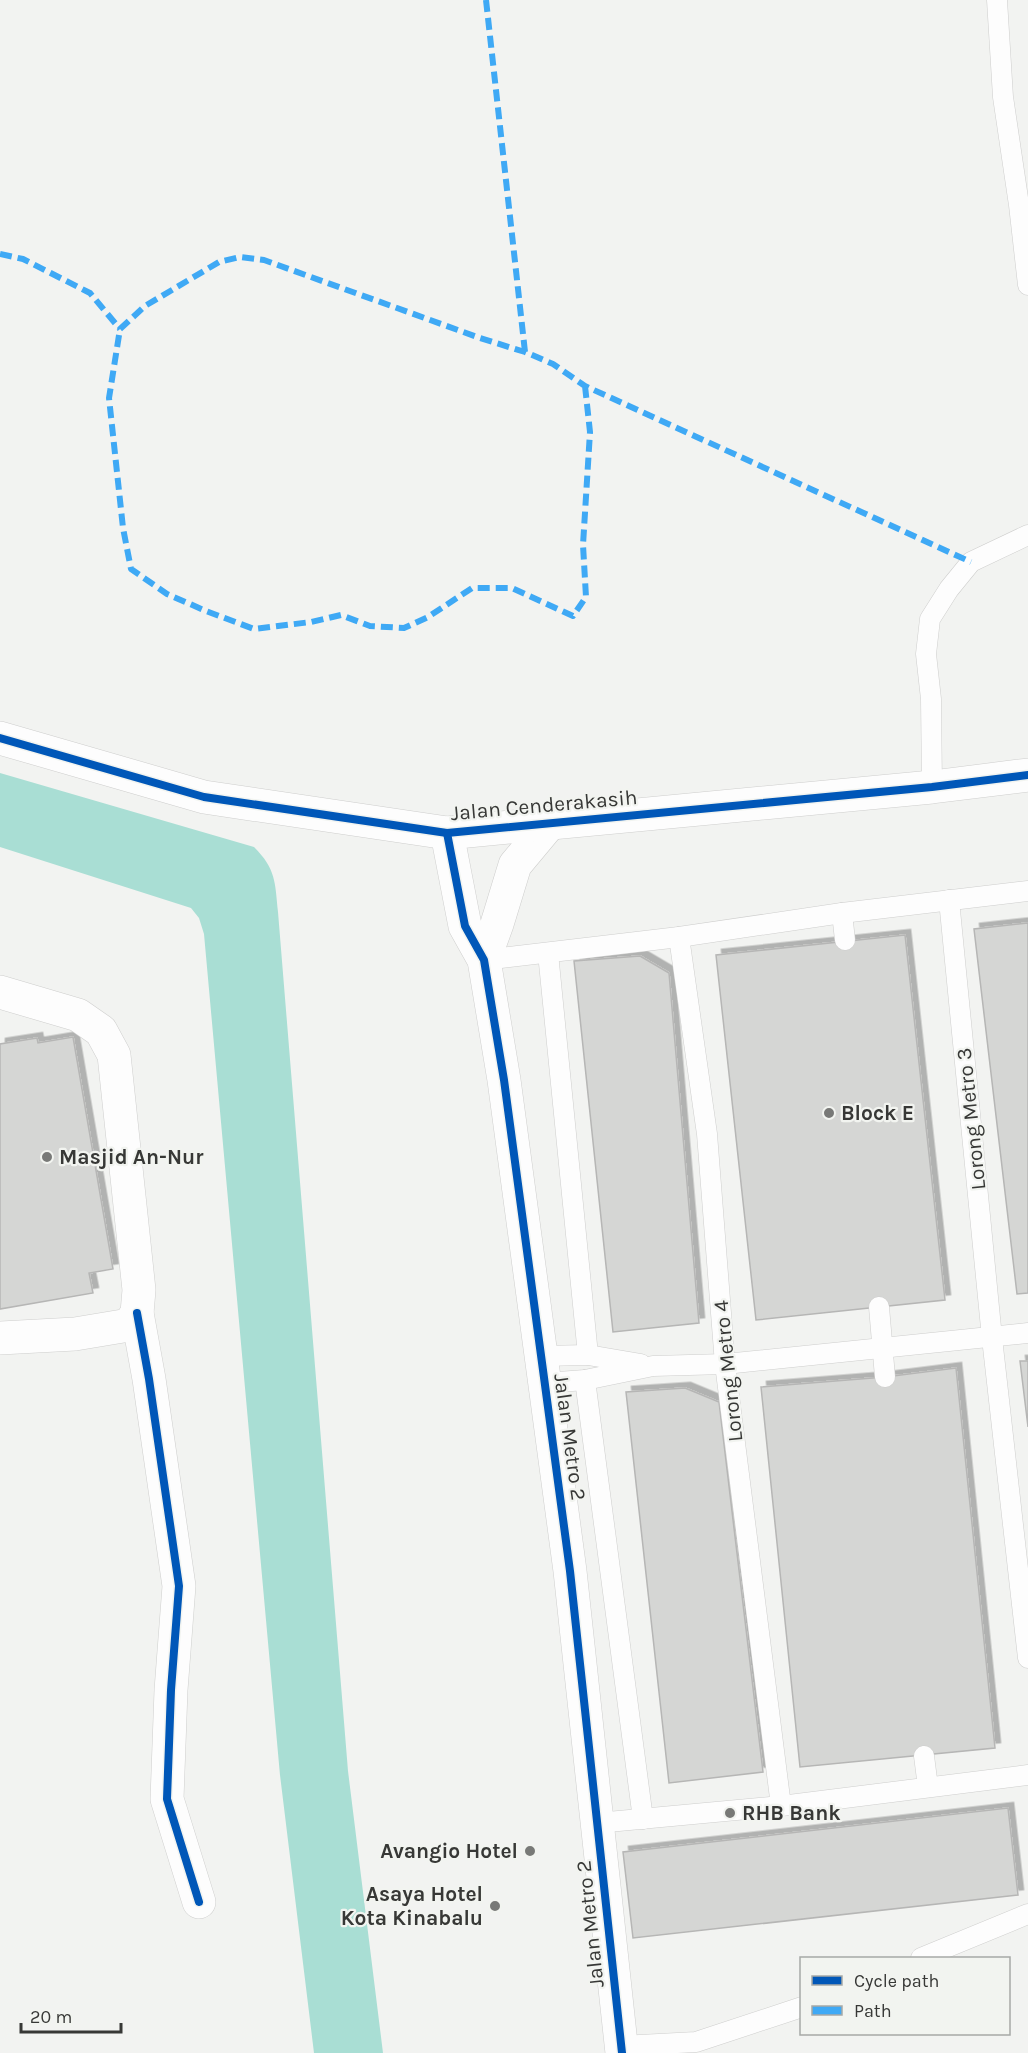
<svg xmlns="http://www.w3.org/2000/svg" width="1028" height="2053" font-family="Karla,sans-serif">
<defs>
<filter id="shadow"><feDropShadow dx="5.5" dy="-5.5" stdDeviation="0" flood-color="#0004"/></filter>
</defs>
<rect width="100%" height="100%" fill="#f2f3f1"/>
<!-- water -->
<path fill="#a9ded4" d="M 0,773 L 254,847 C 276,869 275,882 278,912 L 348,1771 L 383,2053 L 314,2053 L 280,1775 L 204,934 L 199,918 L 191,908 L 0,847 Z"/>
<!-- building -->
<g fill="#d5d6d4" stroke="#b6b6b5" stroke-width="1.5" filter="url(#shadow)">
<path d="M 1028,923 L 1028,1293 L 1017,1294 L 974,929 Z"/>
<path d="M 905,935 L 945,1300 L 756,1320 L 716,955 Z"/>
<path d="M 640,956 L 669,973 L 699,1323 L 613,1332 L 574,961 Z"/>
<path d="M 73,1037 L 113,1269 L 89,1273 L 93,1293 L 0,1309 L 0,1044 L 37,1038 L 38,1043 Z"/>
<path d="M 1020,1361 L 1028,1361 L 1028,1427 Z"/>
<path d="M 956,1368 L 995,1748 L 800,1767 L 761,1387 L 885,1377 Z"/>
<path d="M 685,1388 L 719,1402 L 763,1772 L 669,1783 L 626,1392 Z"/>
<path d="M 1008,1808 L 1018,1895 L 633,1938 L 623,1852 Z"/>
</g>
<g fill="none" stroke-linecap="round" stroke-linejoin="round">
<defs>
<g id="service">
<path d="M 997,0 L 1003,97 L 1019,205 L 1028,285"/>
<path d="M 932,787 L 931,699 L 926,654 L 930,619 L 949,589 L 971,562 L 1028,535"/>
<path d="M 949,900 L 992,1338 L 1028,1658"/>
<path d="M 842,913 L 845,940"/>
<path d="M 679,937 L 707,1134 L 725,1364 L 781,1806"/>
<path d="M 548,953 L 588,1355"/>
<path d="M 484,960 L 679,937 L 842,913 L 1028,891"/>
<path d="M 879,1307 L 885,1377"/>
<path d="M 541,1356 L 588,1355 L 641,1364"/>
<path d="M 585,1380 L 643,1819"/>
<path d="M 545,1383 L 585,1380 L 653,1366 L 725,1364 L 1028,1333"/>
<path d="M 924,1756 L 928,1787"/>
<path d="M 597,1823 L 781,1806 L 1028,1775"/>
<path d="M 921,1958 L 1028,1914"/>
<path d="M 621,2046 L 696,2042 L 802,2007"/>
</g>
<g id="minor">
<path d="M 447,833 L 465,926 L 484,960 L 504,1080 L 570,1571 L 622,2053"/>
<path d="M 484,960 L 497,924 L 515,865 L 550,823"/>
<path d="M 0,992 L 78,1015 L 101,1031 L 114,1055 L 139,1290 L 137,1313 L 129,1325 L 75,1334 L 0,1338"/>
<path d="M 137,1313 L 149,1379 L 179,1586 L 171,1690 L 167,1799 L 199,1902"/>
</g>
<path id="tertiary" d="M 0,738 L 204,797 L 447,833 L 932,787 L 1028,775"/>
</defs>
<!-- service casing -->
<use href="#service" stroke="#cececd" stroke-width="21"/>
<!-- minor casing -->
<use href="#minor" stroke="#cececd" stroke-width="34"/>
<!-- tertiary casing -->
<use href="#tertiary" stroke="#cececd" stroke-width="34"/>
<!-- service -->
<use href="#service" stroke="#fdfdfd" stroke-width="20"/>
<!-- minor -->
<use href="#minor" stroke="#fdfdfd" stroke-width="33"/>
<!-- tertiary -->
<use href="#tertiary" stroke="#fdfdfd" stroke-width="33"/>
<!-- quiet -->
<g stroke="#3fa9f5" stroke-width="6" stroke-dasharray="12 6" stroke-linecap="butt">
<path d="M 486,0 L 525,352"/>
<path d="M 0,254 L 23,259 L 90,293 L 120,329"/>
<path d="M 585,386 L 590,432 L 583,545 L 586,597 L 573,616 L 512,588 L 472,588 L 428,617 L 404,628 L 370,626 L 341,615 L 311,622 L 254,629 L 206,611 L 167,594 L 131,569 L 123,528 L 109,398 L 120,329 L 145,306 L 219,262 L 240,257 L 264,260 L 480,338 L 525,352 L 553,364 L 585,386 L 971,562"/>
</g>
<defs>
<g id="cycleway">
<path d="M 0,738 L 204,797 L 447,833 L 932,787 L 1028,775"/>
<path d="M 447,833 L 465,926 L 484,960 L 504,1080 L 570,1571 L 622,2053"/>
<path d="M 137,1313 L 149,1379 L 179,1586 L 171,1690 L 167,1799 L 199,1902"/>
</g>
</defs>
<!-- cycleway casing -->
<use href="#cycleway" stroke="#f2f4f0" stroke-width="11"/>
<!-- cycleway -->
<use href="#cycleway" stroke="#0057b8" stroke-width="8"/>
</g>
<!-- markers -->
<g fill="#787977" stroke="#f2f4f0" stroke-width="2">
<circle cx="829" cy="1113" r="6"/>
<circle cx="47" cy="1157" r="6"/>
<circle cx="730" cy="1813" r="6"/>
<circle cx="530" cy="1851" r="6"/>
<circle cx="495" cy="1906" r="6"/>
</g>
<g text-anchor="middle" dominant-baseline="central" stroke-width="4.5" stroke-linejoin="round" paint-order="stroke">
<!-- street labels -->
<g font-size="21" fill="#373836" stroke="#f2f4f0">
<text transform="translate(544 805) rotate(-5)">Jalan Cenderakasih</text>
<text transform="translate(971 1119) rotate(-96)">Lorong Metro 3</text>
<text transform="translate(728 1371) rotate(-96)">Lorong Metro 4</text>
<text transform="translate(570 1437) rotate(82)">Jalan Metro 2</text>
<text transform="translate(590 1924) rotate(-96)">Jalan Metro 2</text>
</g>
<!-- poi labels -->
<g font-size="21" font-weight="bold" fill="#373836" stroke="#f2f4f0" text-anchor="start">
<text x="841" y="1113">Block E</text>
<text x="59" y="1157">Masjid An-Nur</text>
<text x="742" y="1813">RHB Bank</text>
<text x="518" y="1851" text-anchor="end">Avangio Hotel</text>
<text x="483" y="1894" text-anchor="end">Asaya Hotel<tspan x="483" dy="24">Kota Kinabalu</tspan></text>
</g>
</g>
<!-- legend -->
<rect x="800" y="1957" width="210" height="78" fill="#f2f4f0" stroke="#a7a9a6" stroke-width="1.5"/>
<rect x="812" y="1976" width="30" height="9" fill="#0057b8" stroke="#a7a9a6" stroke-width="1.5"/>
<text x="854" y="1987" font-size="18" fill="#373836">Cycle path</text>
<rect x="812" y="2006" width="30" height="9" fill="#3fa9f5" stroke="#a7a9a6" stroke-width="1.5"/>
<text x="854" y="2017" font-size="18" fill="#373836">Path</text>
<!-- scale -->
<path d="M21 2023v9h100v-9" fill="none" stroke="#373836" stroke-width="3"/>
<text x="30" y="2023" font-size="18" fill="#373836" stroke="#f2f4f0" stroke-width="4.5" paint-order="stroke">20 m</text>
</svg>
